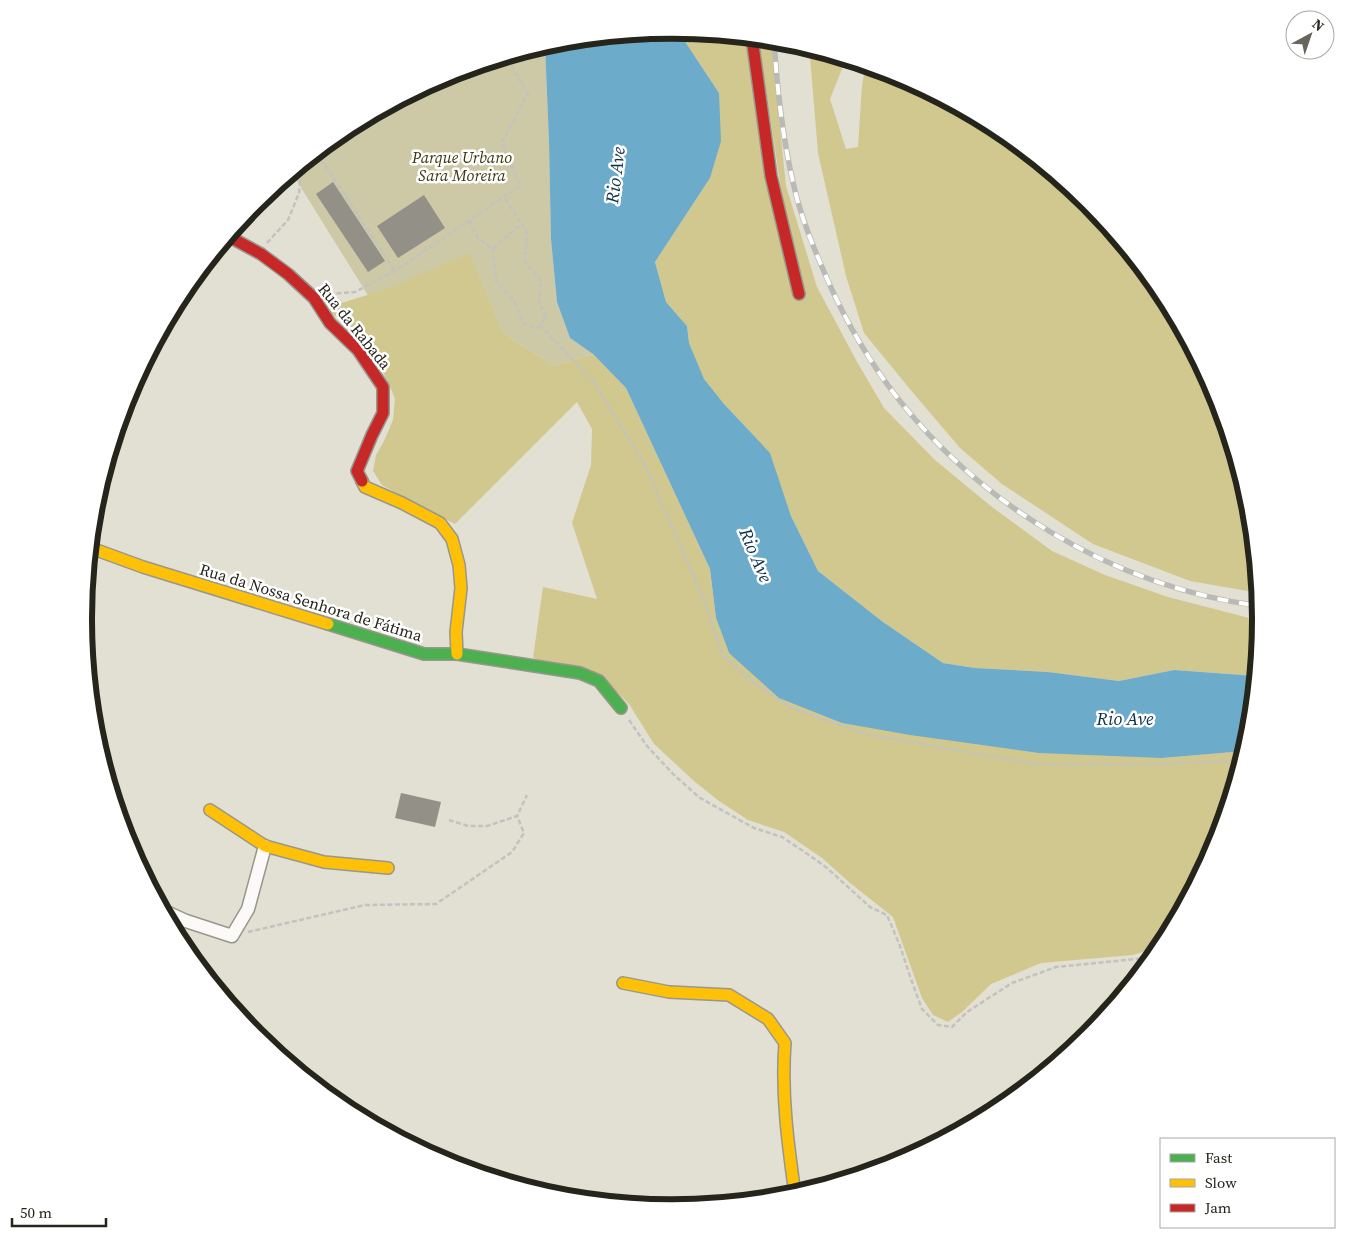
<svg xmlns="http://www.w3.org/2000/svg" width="1345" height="1238" font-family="'Source Serif 4',serif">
<rect width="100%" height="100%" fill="#e2e0d3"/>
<!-- green -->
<path fill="#cdc8a6" d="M 545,45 L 549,142 L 551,239 L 557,302 L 570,338 L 593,354 L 555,366 L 504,334 L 469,254 L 374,305 L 292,173 L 346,129 L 447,75 Z"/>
<!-- forest -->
<g fill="#d1c88f">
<path d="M 678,31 L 749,38 L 785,215 L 758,38 L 771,40 L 786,186 L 817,287 L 856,360 L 884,408 L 935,460 L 992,507 L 1052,551 L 1105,575 L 1168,597 L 1261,621 L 1256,676 L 1174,670 L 1119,681 L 1048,672 L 975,668 L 943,663 L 883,622 L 818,571 L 791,516 L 769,453 L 724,404 L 703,379 L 689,343 L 687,326 L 666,302 L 655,262 L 710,178 L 719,93 Z"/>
<path d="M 823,52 L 846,59 L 830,99 L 846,149 L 858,147 L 862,85 L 866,65 L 898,75 L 1000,129 L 1089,203 L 1162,292 L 1217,394 L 1250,504 L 1259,593 L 1190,581 L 1093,544 L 1002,484 L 960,448 L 914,394 L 864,333 L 846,276 L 818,153 L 810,57 Z"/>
<path d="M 469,253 L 504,334 L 555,366 L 593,354 L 626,388 L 710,569 L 716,618 L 729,653 L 1162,758 L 1245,751 L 1217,845 L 1162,946 L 1133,955 L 1041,963 L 991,984 L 962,1012 L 948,1022 L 933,1015 L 922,998 L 893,917 L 850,883 L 822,858 L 784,832 L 748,820 L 719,801 L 694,781 L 654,744 L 629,704 L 605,680 L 533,658 L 543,587 L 597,599 L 572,523 L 591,465 L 592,429 L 577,402 L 455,524 L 412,502 L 382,485 L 373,471 L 376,455 L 384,441 L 393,420 L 395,399 L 389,384 L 373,353 L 332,313 L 338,304 L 387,289 Z"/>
</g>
<!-- water -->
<path fill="#6dabcb" d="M 673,30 L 678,31 L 719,93 L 721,141 L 710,178 L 655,262 L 666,302 L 687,326 L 689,343 L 704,379 L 724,404 L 770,453 L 791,516 L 818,571 L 883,622 L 943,663 L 975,668 L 1048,672 L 1119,681 L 1174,670 L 1256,676 L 1250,734 L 1245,751 L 1162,758 L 1039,753 L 910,735 L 842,723 L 779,698 L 729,653 L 716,618 L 710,569 L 626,388 L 593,354 L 570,338 L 557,302 L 551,239 L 549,142 L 545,45 L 558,41 Z"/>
<!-- building -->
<g fill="#929087">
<path d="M 333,182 L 385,261 L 368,272 L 316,194 Z"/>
<path d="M 424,195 L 445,228 L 398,258 L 377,226 Z"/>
<path d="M 401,793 L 441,802 L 435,827 L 395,818 Z"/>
</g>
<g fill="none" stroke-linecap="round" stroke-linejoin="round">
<defs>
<path id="street" d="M 164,911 L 186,921 L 232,936 L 248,909 L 265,846"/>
<path id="fast" d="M 328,624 L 424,654 L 457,654 L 580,673 L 599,681 L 621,708"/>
<g id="slow">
<path d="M 362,481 L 365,487 L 402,503 L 440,523 L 452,539 L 459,565 L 461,588 L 456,632 L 457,654"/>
<path d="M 91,548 L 143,567 L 328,624"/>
<path d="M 210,810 L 265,846 L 324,862 L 388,868"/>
<path d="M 623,983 L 669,992 L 729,995 L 768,1019 L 785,1043 C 781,1094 788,1144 795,1194"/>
</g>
<g id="jam">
<path d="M 752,38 L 771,176 L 799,294"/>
<path d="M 228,236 L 261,254 L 288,274 L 314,298 L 330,323 L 358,350 L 383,387 L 383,413 L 372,435 L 357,471 L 362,481"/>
</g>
</defs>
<!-- street casing -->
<use href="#street" stroke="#98978d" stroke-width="15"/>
<!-- fast casing -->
<use href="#fast" stroke="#98978d" stroke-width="14"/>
<!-- slow casing -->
<use href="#slow" stroke="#98978d" stroke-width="14"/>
<!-- jam casing -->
<use href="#jam" stroke="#98978d" stroke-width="14"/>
<!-- path -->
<g stroke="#c3c2be" stroke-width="2.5" stroke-dasharray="5 2.5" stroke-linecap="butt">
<path d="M 317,153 L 395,271"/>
<path d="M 469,221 L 478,238 L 493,249 L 496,281 L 514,301 L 524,324 L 537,328 L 546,318 L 539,303 L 541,281 L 525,262 L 527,232 L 504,197"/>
<path d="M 267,243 L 276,233 L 288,220 L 299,193 L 301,175 L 299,167"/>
<path d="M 493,249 L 521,224"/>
<path d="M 329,294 L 355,292 L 395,271 L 520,186 L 502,142 L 528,94 L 506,57"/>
<path d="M 540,325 L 592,380 L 645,465 L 705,602 L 722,655 L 752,681 L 789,707 L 866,734 L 1035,764 L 1149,764 L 1242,761"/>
<path d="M 629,720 L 647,746 L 674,775 L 700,798 L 754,828 L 782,837 L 809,855 L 827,868 L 870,907 L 887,915 L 900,946 L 912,982 L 922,1009 L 938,1025 L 952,1027 L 967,1012 L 1012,983 L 1056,967 L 1117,961 L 1154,957"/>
<path d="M 449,820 L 468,826 L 487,826 L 517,816 L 527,795"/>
<path d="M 248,932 L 365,905 L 436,904 L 512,852 L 524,833 L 517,816"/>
</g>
<!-- street -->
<use href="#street" stroke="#fbfaf8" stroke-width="12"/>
<!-- fast -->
<use href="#fast" stroke="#4caf50" stroke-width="11"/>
<!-- slow -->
<use href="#slow" stroke="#ffc107" stroke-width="11"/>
<!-- jam -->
<use href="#jam" stroke="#c62828" stroke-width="11"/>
<defs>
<path id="rail" d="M 774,40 C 777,87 782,135 793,182 C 799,211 810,239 822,267 C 839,308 861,348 887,384 C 974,503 1114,587 1260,606"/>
</defs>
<!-- rail casing -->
<use href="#rail" stroke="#b9b9b5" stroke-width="5.5"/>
<!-- rail -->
<use href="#rail" stroke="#fff" stroke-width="4" stroke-dasharray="11" stroke-linecap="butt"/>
</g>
<g text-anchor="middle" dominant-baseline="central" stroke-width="5" stroke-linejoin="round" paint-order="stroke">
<!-- park labels -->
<g font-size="16" font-style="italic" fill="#3c360e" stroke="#fff">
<text x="462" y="157">Parque Urbano<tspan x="462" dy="18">Sara Moreira</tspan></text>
</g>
<!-- street labels -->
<g font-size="16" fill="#26251c" stroke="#fff">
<text transform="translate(355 326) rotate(51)">Rua da Rabada</text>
<text transform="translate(311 602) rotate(17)">Rua da Nossa Senhora de Fátima</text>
</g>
<!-- water labels -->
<g font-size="18" font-style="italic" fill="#0a3147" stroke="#fff">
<text transform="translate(615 175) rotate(-83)">Rio Ave</text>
<text transform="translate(756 555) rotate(67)">Rio Ave</text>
<text x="1125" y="718">Rio Ave</text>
</g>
</g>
<!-- crop -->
<path d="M0 0H1345V1238H0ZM92 619a580 580 0 1 1 1160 0a580 580 0 1 1-1160 0Z" fill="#fff" fill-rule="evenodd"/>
<path fill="none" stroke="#26251c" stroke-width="6" d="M92 619a580 580 0 1 1 1160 0a580 580 0 1 1-1160 0Z"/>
<!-- legend -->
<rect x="1160" y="1138" width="175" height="90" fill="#ffffff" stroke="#a8a8a4"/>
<rect x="1170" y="1154" width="25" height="8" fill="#4caf50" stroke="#a8a8a4"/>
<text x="1205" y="1163" font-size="15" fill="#26251c">Fast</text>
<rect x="1170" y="1179" width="25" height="8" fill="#ffc107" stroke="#a8a8a4"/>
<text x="1205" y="1188" font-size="15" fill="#26251c">Slow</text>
<rect x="1170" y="1204" width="25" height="8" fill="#c62828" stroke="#a8a8a4"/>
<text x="1205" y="1213" font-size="15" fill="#26251c">Jam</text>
<!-- north arrow -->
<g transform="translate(1310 35) rotate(40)"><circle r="24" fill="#ffffff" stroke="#a8a8a4"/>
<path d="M0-4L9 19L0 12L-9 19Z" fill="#68665c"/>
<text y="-8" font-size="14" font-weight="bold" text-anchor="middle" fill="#26251c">N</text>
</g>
<!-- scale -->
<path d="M12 1218v8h94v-8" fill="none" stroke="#26251c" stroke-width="2.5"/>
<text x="20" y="1218" font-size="15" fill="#26251c" stroke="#ffffff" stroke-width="4" paint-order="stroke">50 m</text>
</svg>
